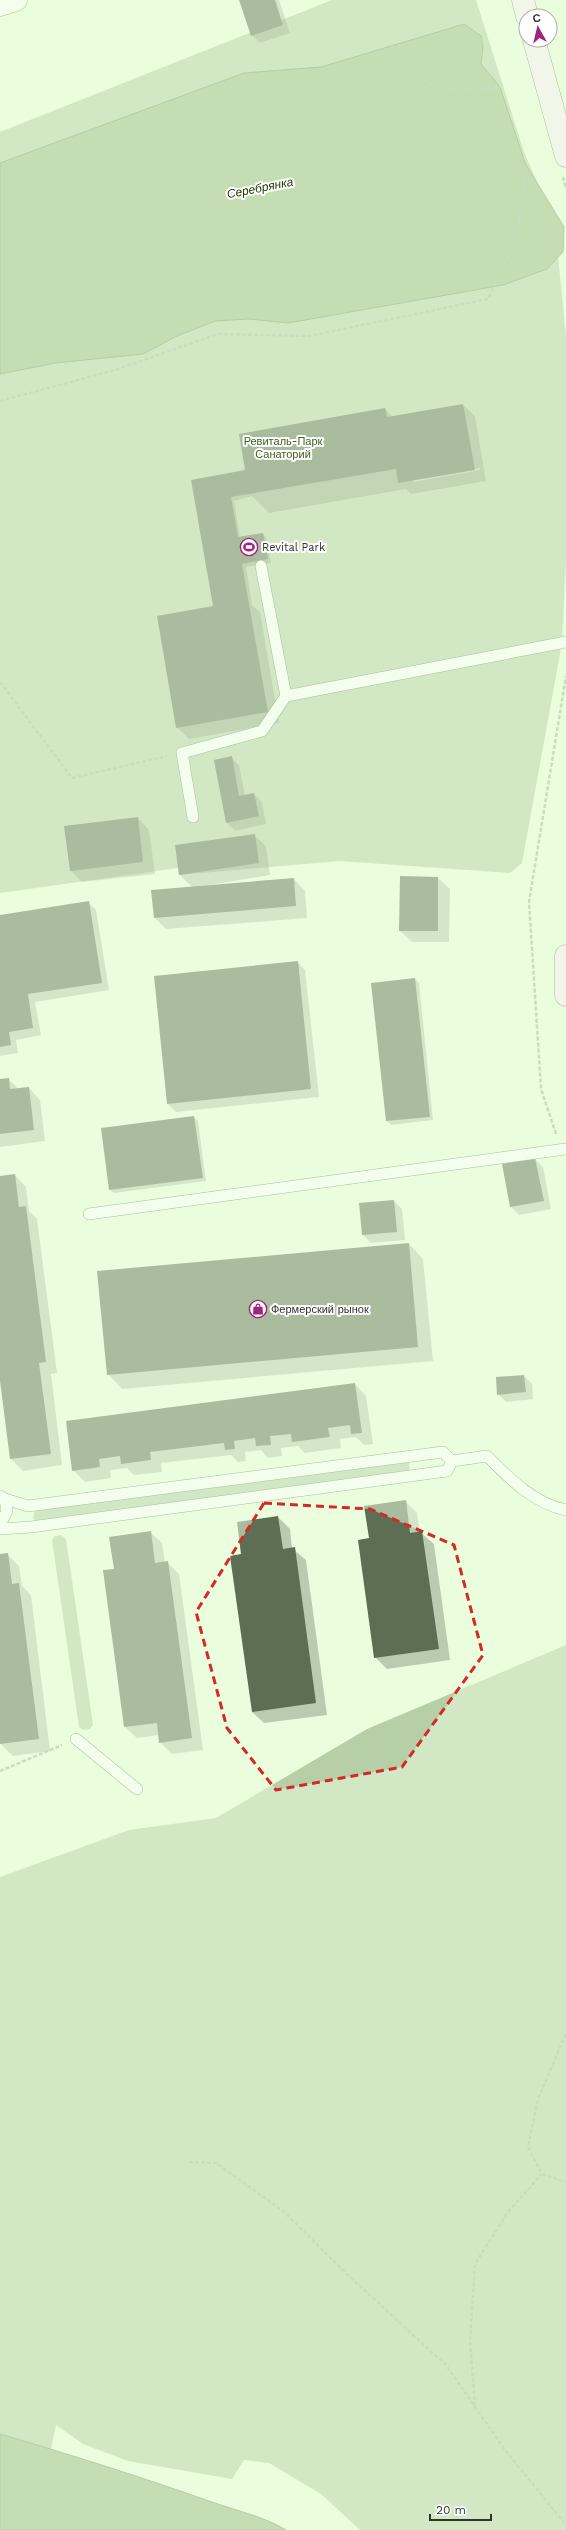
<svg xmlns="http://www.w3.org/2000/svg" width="566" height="2530" font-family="'Work Sans',sans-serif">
<rect width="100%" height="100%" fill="#eafedd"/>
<!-- green -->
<g fill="#b7cfa6">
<path d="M 332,0 L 476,0 L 524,152 L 555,224 L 566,337 L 566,559 L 562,643 L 522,863 L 510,873 L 339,861 L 179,875 L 178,868 L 0,893 L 0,132 Z"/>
<path d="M 406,1461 L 409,1463 L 410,1469 L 407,1472 L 36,1521 L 33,1518 L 35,1509 Z"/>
<path d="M 61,1535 L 66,1539 L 93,1725 L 90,1729 L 83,1730 L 79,1727 L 52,1540 L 55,1536 Z"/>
<path d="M 566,1645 L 566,2530 L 360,2530 L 321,2494 L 269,2463 L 244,2460 L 232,2479 L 128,2461 L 83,2444 L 56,2425 L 51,2449 L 0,2434 L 0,1877 L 129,1830 L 216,1818 L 367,1729 Z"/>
</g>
<!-- water -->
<g fill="#98b682" stroke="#788f67">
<path d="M 464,24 L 481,36 L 483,48 L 481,64 L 500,87 L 525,163 L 564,227 L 563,252 L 547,269 L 503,285 L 288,323 L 248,319 L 215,321 L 177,336 L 143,354 L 56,363 L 0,374 L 0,163 L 244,73 L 321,67 Z"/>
<path d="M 0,2434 C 72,2455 141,2477 212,2502 C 237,2511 263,2516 286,2530 L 0,2530 Z"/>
</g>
<!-- shadow -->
<g fill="#0003" fill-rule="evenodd">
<path d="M 240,0 L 279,0 L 290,33 L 260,43 L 252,35 Z"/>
<path d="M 463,405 L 475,416 L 486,481 L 411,494 L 406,489 L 269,513 L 252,496 L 234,501 L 240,537 L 263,534 L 266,538 L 271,563 L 246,567 L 252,605 L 260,612 L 279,723 L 189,739 L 177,727 L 214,607 L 192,481 L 244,471 L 385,409 L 393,417 ZM 480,468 L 480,470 L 413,482 L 413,480 Z"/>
<path d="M 231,757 L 239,765 L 245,796 L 254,794 L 262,802 L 266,824 L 235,831 L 227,823 Z"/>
<path d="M 138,818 L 149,830 L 155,874 L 82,882 L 71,871 Z"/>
<path d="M 254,835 L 266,846 L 270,875 L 197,887 L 294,879 L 305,891 L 307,918 L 166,929 L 155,918 L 193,888 L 180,875 Z"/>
<path d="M 438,878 L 450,889 L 449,942 L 412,942 L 400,931 Z"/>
<path d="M 88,902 L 96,910 L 109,990 L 35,1002 L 41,1035 L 16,1040 L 18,1053 L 0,1056 L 0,916 Z"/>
<path d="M 297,962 L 305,970 L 319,1097 L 176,1112 L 168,1104 Z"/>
<path d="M 415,979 L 419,983 L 433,1120 L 391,1125 L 387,1121 Z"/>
<path d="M 8,1079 L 19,1089 L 29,1088 L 40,1100 L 45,1141 L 0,1147 L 0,1080 Z"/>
<path d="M 194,1117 L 198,1121 L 206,1181 L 114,1193 L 110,1190 Z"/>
<path d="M 535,1159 L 543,1167 L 551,1209 L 519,1215 L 511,1207 Z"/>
<path d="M 15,1175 L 26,1187 L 29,1211 L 37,1219 L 57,1373 L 51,1374 L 62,1465 L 23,1471 L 11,1459 L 0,1374 L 0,1177 Z"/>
<path d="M 394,1201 L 402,1209 L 405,1240 L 371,1243 L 363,1235 L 360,1203 Z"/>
<path d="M 409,1244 L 423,1259 L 433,1361 L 122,1389 L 108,1374 Z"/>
<path d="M 524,1376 L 532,1384 L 533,1399 L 506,1402 L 498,1394 Z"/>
<path d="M 355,1384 L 366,1396 L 373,1444 L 364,1445 L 356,1437 L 340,1439 L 341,1448 L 305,1453 L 298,1446 L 281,1448 L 282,1456 L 268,1458 L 261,1450 L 245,1452 L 246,1461 L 238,1462 L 231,1455 L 161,1463 L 162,1472 L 134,1475 L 127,1468 L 110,1470 L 111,1478 L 85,1482 L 73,1470 L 67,1422 Z"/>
<path d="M 405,1501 L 417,1513 L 420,1532 L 434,1544 L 450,1660 L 387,1669 L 375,1657 Z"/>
<path d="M 278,1517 L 290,1529 L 292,1548 L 306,1560 L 327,1715 L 264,1723 L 252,1712 L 242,1555 Z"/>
<path d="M 150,1532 L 162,1543 L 165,1563 L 167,1562 L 179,1574 L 203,1750 L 172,1754 L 160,1742 L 159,1735 L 137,1738 L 125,1727 Z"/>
<path d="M 7,1554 L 19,1566 L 22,1586 L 31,1595 L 50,1751 L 13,1756 L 1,1744 L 0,1733 L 0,1555 Z"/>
</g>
<!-- building -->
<g fill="#5e6e52">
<path d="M 239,0 L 275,0 L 283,25 L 251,36 Z"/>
<path d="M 463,404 L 475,470 L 398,483 L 396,469 L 231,497 L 238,537 L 263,533 L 268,559 L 242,564 L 268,712 L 176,728 L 157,616 L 213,606 L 191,480 L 245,470 L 239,434 L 385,408 L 387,417 Z"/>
<path d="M 232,756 L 239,796 L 254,793 L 259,816 L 226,823 L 214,760 Z"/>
<path d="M 138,817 L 143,862 L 70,871 L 64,826 Z"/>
<path d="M 255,834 L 259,863 L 179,875 L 175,845 Z"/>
<path d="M 400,876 L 438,877 L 438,931 L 399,931 Z"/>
<path d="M 294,878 L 296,906 L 154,918 L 151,890 Z"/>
<path d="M 89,901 L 102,983 L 28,994 L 33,1028 L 9,1032 L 11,1045 L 0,1047 L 0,915 Z"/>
<path d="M 298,961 L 311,1089 L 167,1104 L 154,976 Z"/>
<path d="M 415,978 L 430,1117 L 386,1121 L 371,983 Z"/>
<path d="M 9,1078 L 10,1089 L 29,1087 L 34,1130 L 0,1134 L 0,1079 Z"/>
<path d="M 194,1116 L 203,1178 L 109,1190 L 101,1128 Z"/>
<path d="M 535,1158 L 544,1201 L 510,1207 L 502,1164 Z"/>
<path d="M 15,1174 L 19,1207 L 26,1206 L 46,1362 L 39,1363 L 51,1454 L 10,1459 L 0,1381 L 0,1176 Z"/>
<path d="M 394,1200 L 397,1232 L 362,1235 L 359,1203 Z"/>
<path d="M 409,1243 L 418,1347 L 107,1375 L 97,1271 Z"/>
<path d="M 524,1375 L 526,1392 L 497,1395 L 496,1377 Z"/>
<path d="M 355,1383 L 362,1433 L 351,1434 L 350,1425 L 328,1428 L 330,1437 L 292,1442 L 291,1434 L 270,1436 L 271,1445 L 256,1446 L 255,1438 L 234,1441 L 235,1449 L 225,1450 L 224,1443 L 150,1452 L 151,1460 L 121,1464 L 120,1456 L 99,1459 L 100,1467 L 72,1471 L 66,1421 Z"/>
<path d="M 406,1500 L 410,1533 L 422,1531 L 439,1649 L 374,1658 L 358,1540 L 369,1538 L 364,1506 Z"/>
<path d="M 278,1516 L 283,1549 L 295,1547 L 316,1703 L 252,1712 L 230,1556 L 241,1554 L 237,1522 Z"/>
<path d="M 151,1531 L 155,1563 L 168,1561 L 192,1738 L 159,1743 L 157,1723 L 124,1727 L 103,1570 L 114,1569 L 109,1537 Z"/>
<path d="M 8,1553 L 12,1584 L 19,1583 L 39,1739 L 0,1744 L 0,1554 Z"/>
</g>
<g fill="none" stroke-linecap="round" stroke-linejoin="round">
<defs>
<g id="service">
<path d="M 261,566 L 286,696 L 566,642"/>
<path d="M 193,817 L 182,753 L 262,731 L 286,696"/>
<path d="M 89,1214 L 566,1149"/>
<path d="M 452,1461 L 487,1456 C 510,1479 533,1503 566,1510"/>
<path d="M 0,1525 L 7,1511 L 5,1499 L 0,1496"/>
<path d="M 0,1529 L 31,1527 L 447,1471 L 452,1461 L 443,1452 L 28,1506 L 5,1499"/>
<path d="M 76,1739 L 137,1789"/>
</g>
<path id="minor" d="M 0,5 L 16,0"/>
<g id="secondary">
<path d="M 523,0 L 527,16"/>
<path d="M 534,40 L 566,156"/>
<path d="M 566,956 L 566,995"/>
</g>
</defs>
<!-- service casing -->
<use href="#service" stroke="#627356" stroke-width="12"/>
<!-- minor casing -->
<use href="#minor" stroke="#627356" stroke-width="23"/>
<!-- secondary casing -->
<use href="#secondary" stroke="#627356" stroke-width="23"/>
<!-- path -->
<g stroke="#a5b49b" stroke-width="2.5" stroke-dasharray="4 2" stroke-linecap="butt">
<path d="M 391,45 C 412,89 457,97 500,87"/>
<path d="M 563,177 L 566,189"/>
<path d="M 0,401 L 115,370 L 218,334 L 309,336 L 488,299 L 508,258 L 519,222 L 525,175"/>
<path d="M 0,682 L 72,778 L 167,756"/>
<path d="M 556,1134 L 541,1089 L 529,902 L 566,676"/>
<path d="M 0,1771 L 62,1745"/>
<path d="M 566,2034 L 538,2099 L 528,2147 L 542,2174 L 566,2182"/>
<path d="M 189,2162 L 216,2163 L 283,2211 L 347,2274 L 446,2365 L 505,2450 L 566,2525"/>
<path d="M 475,2406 L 470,2340 L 475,2264 L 508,2212 L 542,2174"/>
</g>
<!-- service -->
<use href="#service" stroke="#fff" stroke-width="11"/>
<!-- minor -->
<use href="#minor" stroke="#fff" stroke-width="22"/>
<!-- secondary -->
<use href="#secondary" stroke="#fcedf7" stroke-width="22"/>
</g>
<!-- marked area -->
<path d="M0 0H566V2530H0ZM 264,1503 L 370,1509 L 454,1545 L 483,1655 L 402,1767 L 276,1790 L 227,1728 L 196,1612 Z" fill="#eafedd" fill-opacity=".55" fill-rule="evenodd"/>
<path fill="none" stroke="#d62828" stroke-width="3" stroke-dasharray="8 5" stroke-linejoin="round" d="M 264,1503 L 370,1509 L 454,1545 L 483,1655 L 402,1767 L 276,1790 L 227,1728 L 196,1612 Z"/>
<!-- icons -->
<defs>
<symbol id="stadium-ring" viewBox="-11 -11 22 22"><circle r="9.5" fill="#fff" stroke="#9e257d" stroke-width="1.5"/><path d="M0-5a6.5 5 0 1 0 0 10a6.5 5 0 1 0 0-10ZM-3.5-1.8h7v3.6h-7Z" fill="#9e257d"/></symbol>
<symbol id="shop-ring" viewBox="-11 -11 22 22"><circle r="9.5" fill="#fff" stroke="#9e257d" stroke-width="1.5"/><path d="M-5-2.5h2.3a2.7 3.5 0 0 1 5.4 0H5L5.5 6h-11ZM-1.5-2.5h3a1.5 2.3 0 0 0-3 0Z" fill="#9e257d"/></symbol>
</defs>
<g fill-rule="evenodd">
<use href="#stadium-ring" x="239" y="537" width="20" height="20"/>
<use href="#shop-ring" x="248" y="1299" width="20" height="20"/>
</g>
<g text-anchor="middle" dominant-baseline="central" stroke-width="4" stroke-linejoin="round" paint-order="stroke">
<!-- park labels -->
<g font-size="11" fill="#3d6118" stroke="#fff">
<text x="283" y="441">Ревиталь-Парк<tspan x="283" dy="13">Санаторий</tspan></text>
</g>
<!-- poi labels -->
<g font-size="11" fill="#2e3529" stroke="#fff" text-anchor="start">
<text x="262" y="547">Revital Park</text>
<text x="271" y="1309">Фермерский рынок</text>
</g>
<!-- water labels -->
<g font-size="12" font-style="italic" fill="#203b01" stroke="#fff">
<text transform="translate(260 188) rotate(-11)">Серебрянка</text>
</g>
</g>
<!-- north arrow -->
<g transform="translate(538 28) rotate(352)"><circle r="19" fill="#ffffff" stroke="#abaea9"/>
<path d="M0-3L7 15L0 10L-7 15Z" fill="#9e257d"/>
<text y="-6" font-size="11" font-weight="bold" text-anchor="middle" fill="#2e3529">С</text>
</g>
<!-- scale -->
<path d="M430 2514v6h61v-6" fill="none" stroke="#2e3529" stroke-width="2"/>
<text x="436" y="2514" font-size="12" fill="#2e3529" stroke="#ffffff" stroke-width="3" paint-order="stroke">20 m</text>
</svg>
